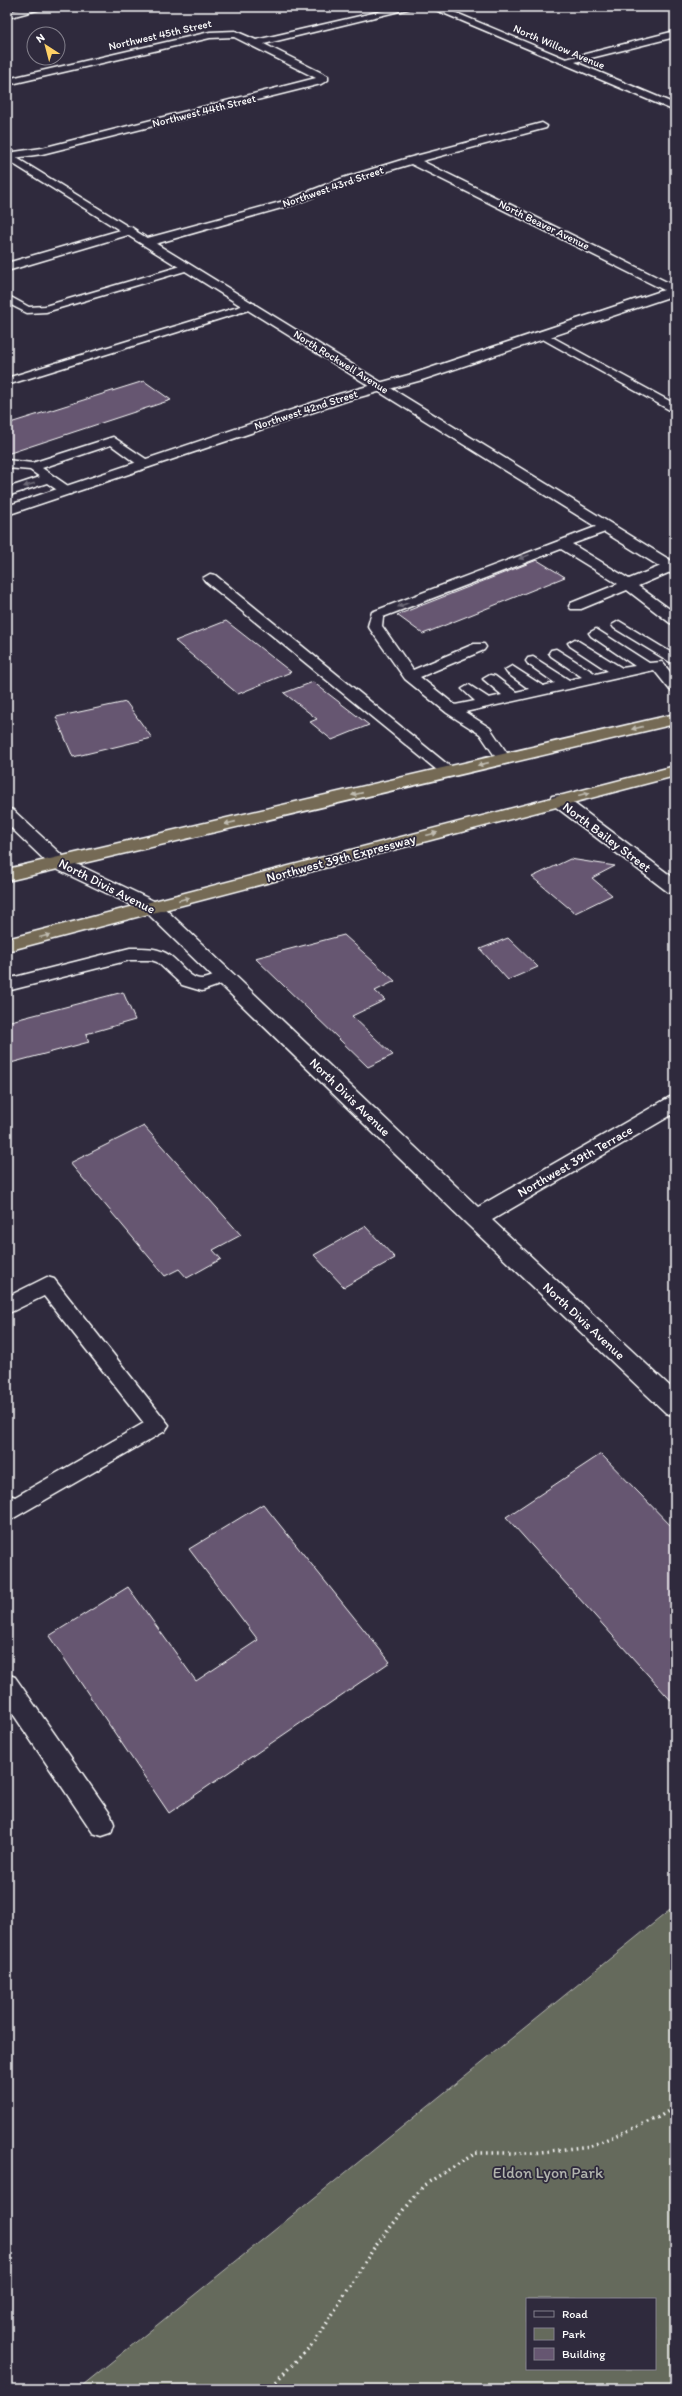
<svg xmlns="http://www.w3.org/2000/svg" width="682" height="2396" font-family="Itim,sans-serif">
<rect width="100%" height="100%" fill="#2f2a3d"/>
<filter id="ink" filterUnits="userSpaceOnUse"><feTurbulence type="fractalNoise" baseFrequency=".025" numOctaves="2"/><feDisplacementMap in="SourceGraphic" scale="8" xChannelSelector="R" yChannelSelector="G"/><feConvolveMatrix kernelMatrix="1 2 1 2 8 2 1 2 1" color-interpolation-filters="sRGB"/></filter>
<g filter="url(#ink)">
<!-- green -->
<path fill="#656a5c" stroke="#b2b4ae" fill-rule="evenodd" d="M 675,1906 L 675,2389 L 78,2389 ZM 527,2299 L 655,2299 L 655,2369 L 527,2369 Z"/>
<!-- building -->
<g fill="#665671" stroke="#fff">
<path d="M 144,381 L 171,400 L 7,454 L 7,424 Z"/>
<path d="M 537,560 L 565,577 L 423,634 L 397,615 Z"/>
<path d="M 226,621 L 291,672 L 238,694 L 175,641 Z"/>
<path d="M 313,682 L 369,725 L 332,740 L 310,722 L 317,719 L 284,693 Z"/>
<path d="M 126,702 L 152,738 L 73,757 L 56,717 Z"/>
<path d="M 570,859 L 615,866 L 592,878 L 612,895 L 575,913 L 532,877 Z"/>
<path d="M 344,935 L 395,981 L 375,991 L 385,1000 L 352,1016 L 393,1055 L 368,1067 L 255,958 Z"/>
<path d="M 508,938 L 538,967 L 508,980 L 480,949 Z"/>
<path d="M 123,992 L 135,1020 L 86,1034 L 89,1042 L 7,1064 L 7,1022 Z"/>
<path d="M 144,1126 L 241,1235 L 213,1250 L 221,1259 L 187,1278 L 179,1269 L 165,1276 L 70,1163 Z"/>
<path d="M 365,1226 L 395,1258 L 344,1287 L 314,1255 Z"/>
<path d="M 601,1454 L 675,1530 L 675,1705 L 506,1517 Z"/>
<path d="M 263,1504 L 390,1662 L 169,1813 L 49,1636 L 128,1587 L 196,1681 L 258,1640 L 189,1549 Z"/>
</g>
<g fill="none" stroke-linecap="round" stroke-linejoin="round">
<defs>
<g id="lane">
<path d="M 188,264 L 193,267 L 192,269 L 46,312 L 27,313 L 7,303 L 7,295 L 29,307 L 45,306 Z"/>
<path d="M 251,303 L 255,304 L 255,308 L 7,385 L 7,378 Z"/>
<path d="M 543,332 L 675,404 L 675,413 L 539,337 L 539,333 Z"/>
<path d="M 113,437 L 149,461 L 151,464 L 149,467 L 141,467 L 111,445 L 42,468 L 71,488 L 73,491 L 71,494 L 63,494 L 47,483 L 7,496 L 7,488 L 40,477 L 30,470 L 7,468 L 7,460 L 32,463 Z"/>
<path d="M 606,523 L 611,524 L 612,527 L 611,530 L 572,544 L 629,579 L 666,564 L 675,564 L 675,570 L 638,586 L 675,613 L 675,624 L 670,623 L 627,590 L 581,609 L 571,609 L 569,606 L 571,603 L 618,584 L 561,549 L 383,617 L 382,626 L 413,670 L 474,644 L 484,644 L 486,647 L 484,650 L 420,677 L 455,705 L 475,701 L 462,689 L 469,685 L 489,698 L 502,695 L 483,679 L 490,675 L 495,676 L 516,692 L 529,689 L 507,673 L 505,670 L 512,666 L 543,686 L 555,683 L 528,664 L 526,661 L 528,658 L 533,657 L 569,680 L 582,677 L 551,656 L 549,653 L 551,650 L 556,649 L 596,674 L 608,671 L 570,646 L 568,643 L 575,639 L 622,668 L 635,666 L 591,636 L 589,633 L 596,629 L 649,663 L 662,662 L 675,678 L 675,691 L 670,690 L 654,670 L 465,712 L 490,728 L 511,759 L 504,763 L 499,762 L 480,734 L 447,713 L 405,679 L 368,626 L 372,612 Z"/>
<path d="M 210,574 L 215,575 L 453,769 L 456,772 L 453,775 L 443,775 L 205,581 L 203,578 Z"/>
<path d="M 619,621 L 675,655 L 675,665 L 614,628 L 612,625 Z"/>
<path d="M 130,948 C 143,948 158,947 169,955 C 179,961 189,979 201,979 C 212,979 219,970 231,973 L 233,977 L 231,981 L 202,991 L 182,985 L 157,962 L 151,960 L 130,960 L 7,991 L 7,979 Z"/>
<path d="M 47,1277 L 54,1279 L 169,1425 L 165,1431 L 12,1519 L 7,1518 L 7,1494 L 15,1497 L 144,1423 L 44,1296 L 7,1314 L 7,1297 Z"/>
<path d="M 7,1674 L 15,1677 L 111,1815 L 114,1824 L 111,1833 L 102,1836 L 93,1833 L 7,1705 Z"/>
</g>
<g id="street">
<path d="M 30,7 L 48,7 L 7,18 L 7,12 Z"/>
<path d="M 399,7 L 416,7 L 264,44 L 328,76 L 328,80 L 321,84 L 42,154 L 7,159 L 7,153 L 42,148 L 316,78 L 234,37 L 210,38 L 7,85 L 7,79 L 210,32 L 235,31 L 256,40 Z"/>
<path d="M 429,7 L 442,7 L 566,59 L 675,31 L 675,37 L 575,62 L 675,104 L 675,111 Z"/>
<path d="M 542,123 L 547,126 L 546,128 L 422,161 L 675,286 L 675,295 L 422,380 L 349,400 L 7,515 L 7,506 L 339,394 L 412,374 L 664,290 L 411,164 L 351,182 L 292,205 L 148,246 L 142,242 L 144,239 L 284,201 L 343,178 L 408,158 Z"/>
<path d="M 131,227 L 137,231 L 135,233 L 7,271 L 7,263 Z"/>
<path d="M 558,795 L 564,796 L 675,879 L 675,894 L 668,892 L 552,804 L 549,800 L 552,796 Z"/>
<path d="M 7,808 L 13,810 L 66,859 L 160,904 L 478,1207 L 668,1098 L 675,1095 L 675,1113 L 492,1220 L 675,1391 L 675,1416 L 666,1413 L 468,1225 L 146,912 L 52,867 L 7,824 Z"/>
</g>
<path id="secondary" d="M 7,152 L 675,563 L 675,575 L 670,573 L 7,160 Z"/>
<g id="highway">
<path d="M 675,714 L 675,724 L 7,881 L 7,869 Z"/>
<path d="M 675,766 L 675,776 L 7,951 L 7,939 Z"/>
</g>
</defs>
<!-- lane casing -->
<use href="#lane" stroke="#fff" stroke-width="3"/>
<!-- street casing -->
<use href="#street" stroke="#fff" stroke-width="3"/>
<!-- secondary casing -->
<use href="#secondary" stroke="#fff" stroke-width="3"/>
<!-- highway casing -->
<use href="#highway" stroke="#fff" stroke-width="3"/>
<!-- path -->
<path stroke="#fff" stroke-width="3.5" stroke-dasharray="1.5 4" stroke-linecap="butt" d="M 268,2389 L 315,2342 L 374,2248 L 424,2185 L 476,2153 L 532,2153 L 591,2146 L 657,2118 L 675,2107"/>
<!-- lane -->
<use href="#lane" fill="#2f2a3d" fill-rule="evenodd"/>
<!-- street -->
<use href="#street" fill="#2f2a3d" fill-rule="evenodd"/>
<!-- secondary -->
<use href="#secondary" fill="#2f2a3d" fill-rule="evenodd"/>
<!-- highway -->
<use href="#highway" fill="#746b55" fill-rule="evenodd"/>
</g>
<!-- one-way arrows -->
<defs><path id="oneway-solid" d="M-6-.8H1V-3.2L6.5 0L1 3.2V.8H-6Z"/></defs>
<g fill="#6d6a77">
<use href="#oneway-solid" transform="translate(29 485) rotate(162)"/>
<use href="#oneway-solid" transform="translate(524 557) rotate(159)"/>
<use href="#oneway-solid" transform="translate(403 605) rotate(159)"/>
</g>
<g fill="#c0bcb2">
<use href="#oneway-solid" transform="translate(637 728) rotate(167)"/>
<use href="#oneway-solid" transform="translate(483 764) rotate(167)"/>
<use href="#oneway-solid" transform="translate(357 794) rotate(167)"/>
<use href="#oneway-solid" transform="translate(584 794) rotate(-14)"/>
<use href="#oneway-solid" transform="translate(230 823) rotate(167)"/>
<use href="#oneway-solid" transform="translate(432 834) rotate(-15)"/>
<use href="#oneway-solid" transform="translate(184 899) rotate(-15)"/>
<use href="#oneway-solid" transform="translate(45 936) rotate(-15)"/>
</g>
</g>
<g text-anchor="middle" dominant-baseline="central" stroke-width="3.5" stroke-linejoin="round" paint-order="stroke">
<!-- far-street labels -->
<g font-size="11" fill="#fff" stroke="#2f2a3d">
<text transform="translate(160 35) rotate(-13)">Northwest 45th Street</text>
<text transform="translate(559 47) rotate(23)">North Willow Avenue</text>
<text transform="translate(204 111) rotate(-14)">Northwest 44th Street</text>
<text transform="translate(333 187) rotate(-19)">Northwest 43rd Street</text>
<text transform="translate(544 225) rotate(26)">North Beaver Avenue</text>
<text transform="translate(341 362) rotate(32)">North Rockwell Avenue</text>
<text transform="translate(306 410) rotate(-18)">Northwest 42nd Street</text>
</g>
<!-- street labels -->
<g font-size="13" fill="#fff" stroke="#2f2a3d">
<text transform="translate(607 837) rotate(37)">North Bailey Street</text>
<text transform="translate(341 858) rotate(-15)">Northwest 39th Expressway</text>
<text transform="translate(107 886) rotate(27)">North Divis Avenue</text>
<text transform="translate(350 1097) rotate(44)">North Divis Avenue</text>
<text transform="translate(575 1161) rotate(-30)">Northwest 39th Terrace</text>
<text transform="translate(584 1321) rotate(43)">North Divis Avenue</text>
</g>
<!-- near-park labels -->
<g font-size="16" fill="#b2b4ae" stroke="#2f2a3d">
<text x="548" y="2172">Eldon Lyon Park</text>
</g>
</g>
<!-- margin -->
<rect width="682" height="2396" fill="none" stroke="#2f2a3d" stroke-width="24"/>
<rect x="12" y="12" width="658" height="2372" fill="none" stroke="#fff" stroke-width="1.5" filter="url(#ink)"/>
<!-- legend -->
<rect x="526" y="2298" width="130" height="72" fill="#2f2a3d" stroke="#827f8b"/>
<rect x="534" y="2311" width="20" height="6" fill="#2f2a3d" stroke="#827f8b"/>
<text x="562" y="2318" font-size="12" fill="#ffffff">Road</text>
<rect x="534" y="2328" width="20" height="12" fill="#656a5c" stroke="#827f8b"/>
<text x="562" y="2338" font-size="12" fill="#ffffff">Park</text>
<rect x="534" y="2348" width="20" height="12" fill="#665671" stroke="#827f8b"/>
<text x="562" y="2358" font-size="12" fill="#ffffff">Building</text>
<!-- north arrow -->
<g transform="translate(46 46) rotate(324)"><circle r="19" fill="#2f2a3d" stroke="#827f8b"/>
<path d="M0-3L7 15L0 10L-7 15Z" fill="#ffd166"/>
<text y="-6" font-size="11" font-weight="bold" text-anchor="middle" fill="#ffffff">N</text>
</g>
</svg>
